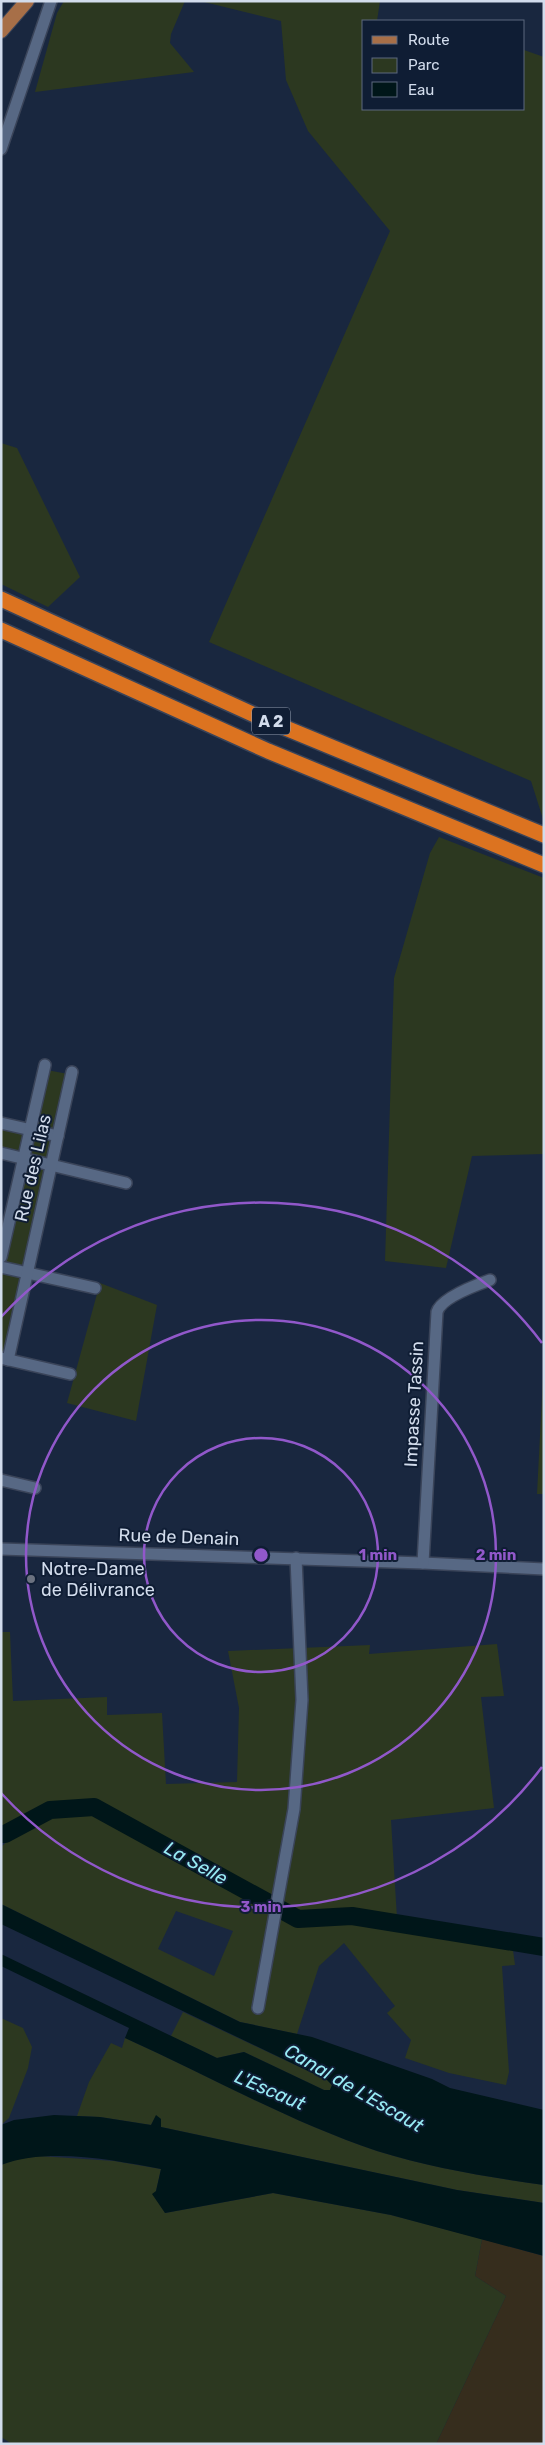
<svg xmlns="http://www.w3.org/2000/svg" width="545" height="2445" font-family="Rubik,sans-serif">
<rect width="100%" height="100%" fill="#19273f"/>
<!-- commercial -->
<path fill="#362d1d" d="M 482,2239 L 544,2256 L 544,2444 L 436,2444 L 506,2296 L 475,2276 Z"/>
<!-- green -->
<g fill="#2c3820" fill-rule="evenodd">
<path d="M 64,1 L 185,1 L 171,34 L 170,43 L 194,72 L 35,92 L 57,13 Z"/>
<path d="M 200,1 L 380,1 L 377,21 L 364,21 L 364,109 L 524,109 L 524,50 L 544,57 L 544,822 L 531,781 L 209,642 L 390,231 L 308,131 L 286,80 L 281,21 Z"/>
<path d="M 1,443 L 17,448 L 80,577 L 48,607 L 1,584 Z"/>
<path d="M 439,837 L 544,878 L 544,1154 L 472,1156 L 446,1268 L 385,1261 L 394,978 L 430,853 Z"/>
<path d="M 47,1070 L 68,1074 L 56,1131 L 36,1127 Z"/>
<path d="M 1,1129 L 25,1135 L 21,1152 L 1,1147 Z"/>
<circle cx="41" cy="1148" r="11"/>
<path d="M 27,1164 L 46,1168 L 25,1266 L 6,1262 Z"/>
<path d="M 2,1273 L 22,1277 L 4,1354 L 1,1353 Z"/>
<path d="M 100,1283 L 157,1305 L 136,1421 L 67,1403 Z"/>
<path d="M 544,1357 L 544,1494 L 537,1494 Z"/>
<path d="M 1,1632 L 10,1632 L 13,1701 L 107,1697 L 107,1715 L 162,1713 L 166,1784 L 237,1782 L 239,1708 L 228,1651 L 370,1645 L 369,1654 L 497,1644 L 504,1696 L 481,1697 L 494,1808 L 391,1820 L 397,1918 L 511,1935 L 515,1965 L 502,1966 L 509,2072 L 506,2085 L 449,2073 L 405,2058 L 411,2040 L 387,2013 L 395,2006 L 344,1943 L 319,1966 L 297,2034 L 240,2022 L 1,1904 L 1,1847 L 11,1838 L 1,1831 ZM 176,1911 L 233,1931 L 214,1976 L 158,1949 Z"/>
<path d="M 183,2012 L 327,2080 L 332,2085 L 330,2090 L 324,2090 L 244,2052 L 217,2058 L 171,2036 Z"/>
<path d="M 1,2018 L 23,2028 L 32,2047 L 28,2068 L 9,2118 L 1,2125 Z"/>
<path d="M 125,2038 C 209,2076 290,2122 377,2151 C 431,2168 488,2177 544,2185 L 544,2203 L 457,2190 L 161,2127 L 161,2119 L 156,2116 L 151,2125 L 100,2117 L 77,2116 L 89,2082 L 111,2043 L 122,2048 Z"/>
<path d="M 39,2156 L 114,2161 L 161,2169 L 156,2191 L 165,2213 L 273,2193 L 391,2215 L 482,2239 L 475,2276 L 506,2296 L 436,2444 L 12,2444 L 1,2437 L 1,2165 L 17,2159 Z"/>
</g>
<!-- water -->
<g fill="#001619">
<path d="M 1,1904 L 240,2022 L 312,2037 L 432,2079 L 450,2088 L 544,2110 L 544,2185 C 488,2177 431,2168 377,2151 C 290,2122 209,2076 125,2038 L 129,2028 L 1,1966 L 1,1954 L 217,2058 L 244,2052 L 324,2090 L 330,2090 L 332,2085 L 327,2080 L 1,1924 Z"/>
<path d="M 54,2115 L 100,2117 L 151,2125 L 156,2115 L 161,2119 L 161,2127 L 457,2190 L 544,2203 L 544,2256 L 391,2215 L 273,2193 L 165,2213 L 152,2194 L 156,2191 L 161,2169 C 113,2160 48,2147 1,2165 L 1,2125 L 14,2120 Z"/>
</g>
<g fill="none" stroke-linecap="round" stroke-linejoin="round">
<!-- river -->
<path stroke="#001619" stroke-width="18" d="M 1,1834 L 5,1834 L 50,1810 L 94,1807 L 298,1919 L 352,1916 L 544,1947"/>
<defs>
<g id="minor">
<path d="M 1,149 L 51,1"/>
<path d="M 1,1123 L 58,1136"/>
<path d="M 1,1153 L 126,1183"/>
<path d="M 1,1257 L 45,1065"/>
<path d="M 1,1267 L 95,1288"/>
<path d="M 1,1358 L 70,1374"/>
<path d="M 8,1360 L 72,1072"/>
<path d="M 1,1480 L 35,1488"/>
<path d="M 1,1549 L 423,1563 L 544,1569"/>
<path d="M 423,1563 L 437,1312 C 441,1298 476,1285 490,1280"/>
<path d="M 258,2008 L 294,1809 L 302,1700 L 296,1558"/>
</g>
<path id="major" d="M 1,31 L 27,1"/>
<g id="highway">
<path d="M 1,599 L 259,717 L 544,835"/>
<path d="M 1,630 L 268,751 L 544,865"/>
</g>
</defs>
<!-- minor casing -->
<use href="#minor" stroke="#3a4459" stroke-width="14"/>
<!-- major casing -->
<use href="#major" stroke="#3a4459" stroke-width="16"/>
<!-- highway casing -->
<use href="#highway" stroke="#3a4459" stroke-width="18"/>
<!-- minor -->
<use href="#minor" stroke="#576884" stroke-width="11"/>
<!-- major -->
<use href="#major" stroke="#a76f48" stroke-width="14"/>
<!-- highway -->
<use href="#highway" stroke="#dc7320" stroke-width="15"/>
</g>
<!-- distance rings -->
<g fill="none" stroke="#9158ca" stroke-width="2.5">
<circle cx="261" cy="1555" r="117"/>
<circle cx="261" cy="1555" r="235"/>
<path d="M542 1767A352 352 0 0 1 1 1793M1 1317A352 352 0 0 1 542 1343"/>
</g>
<!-- markers -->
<circle fill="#6b7280" stroke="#0f1d34" stroke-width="2" cx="31" cy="1579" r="5"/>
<g text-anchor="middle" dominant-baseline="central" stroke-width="4" stroke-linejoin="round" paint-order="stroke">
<!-- shield labels -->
<rect fill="#0f1d34" stroke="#98a3b5" stroke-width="1" x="252" y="707.5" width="38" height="27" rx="4"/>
<g font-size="16" font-weight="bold" fill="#d2dcec">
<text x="271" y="721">A 2</text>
</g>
<!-- street labels -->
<g font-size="18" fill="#d2dcec" stroke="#0f1d34">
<text transform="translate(33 1168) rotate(-77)">Rue des Lilas</text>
<text transform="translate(414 1404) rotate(-87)">Impasse Tassin</text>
<text transform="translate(179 1537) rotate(2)">Rue de Denain</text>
</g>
<!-- poi labels -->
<g font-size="18" fill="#d2dcec" stroke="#0f1d34" text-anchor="start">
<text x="41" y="1569">Notre-Dame<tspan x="41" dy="21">de Délivrance</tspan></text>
</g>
<!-- water labels -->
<g font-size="19" font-style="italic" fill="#98ebf5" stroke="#0f1d34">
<text transform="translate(196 1863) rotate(29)">La Selle</text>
<text transform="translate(354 2088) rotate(30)">Canal de L'Escaut</text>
<text transform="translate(270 2090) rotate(23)">L'Escaut</text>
</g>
</g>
<circle cx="261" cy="1555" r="8" fill="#9158ca" stroke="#0f1d34" stroke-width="2.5"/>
<g font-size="15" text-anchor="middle" font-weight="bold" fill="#9158ca" stroke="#0f1d34" stroke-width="4" stroke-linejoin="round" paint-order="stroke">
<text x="378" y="1560">1 min</text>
<text x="496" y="1560">2 min</text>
<text x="261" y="1912">3 min</text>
</g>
<!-- border -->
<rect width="545" height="2445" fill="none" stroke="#d2dcec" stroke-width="5"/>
<!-- legend -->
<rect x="362" y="20" width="162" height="90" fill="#0f1d34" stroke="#5d697e"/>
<rect x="372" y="36" width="25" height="8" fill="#a76f48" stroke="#5d697e"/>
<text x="408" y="45" font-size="15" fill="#d2dcec">Route</text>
<rect x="372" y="58" width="25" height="15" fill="#2c3820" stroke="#5d697e"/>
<text x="408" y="70" font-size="15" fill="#d2dcec">Parc</text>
<rect x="372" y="82" width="25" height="15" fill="#001619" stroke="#5d697e"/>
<text x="408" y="95" font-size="15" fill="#d2dcec">Eau</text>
</svg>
